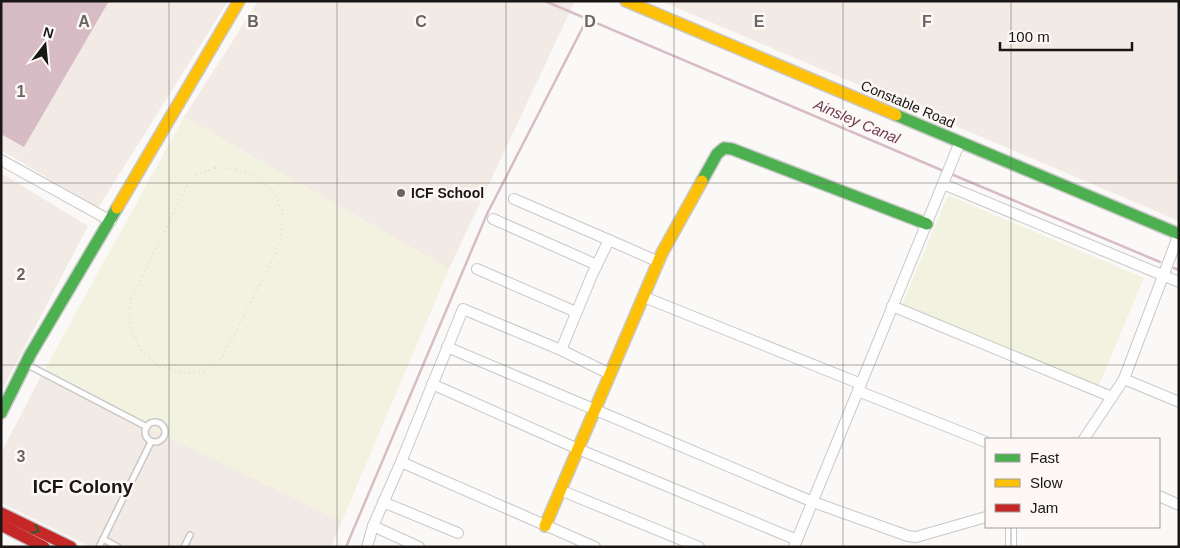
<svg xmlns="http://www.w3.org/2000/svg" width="1180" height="548" font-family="Helvetica,sans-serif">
<rect width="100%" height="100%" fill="#fbf9f7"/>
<!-- built -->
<g fill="#f2eae5">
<path d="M 1,1 L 228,1 L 98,208 L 1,150 Z"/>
<path d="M 258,1 L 575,1 L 449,269 L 184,117 Z"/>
<path d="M 661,1 L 1179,1 L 1179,221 Z"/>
<path d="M 1,173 L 88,226 L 1,392 Z"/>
<path d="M 41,376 L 342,521 L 331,547 L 91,547 L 1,503 L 1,453 Z"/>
</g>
<!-- green -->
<g fill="#f1f2e0">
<path d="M 184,117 L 449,269 L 342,521 L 41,376 Z"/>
<path d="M 948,195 L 1144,278 L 1096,392 L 900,309 Z"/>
</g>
<!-- water -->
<path fill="#d7bcc6" d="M 1,1 L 109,1 L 24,147 L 1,134 Z"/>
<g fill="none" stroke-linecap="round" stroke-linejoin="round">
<!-- stream -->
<g stroke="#d7bcc6" stroke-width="2.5">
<path d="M 545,1 L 946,172"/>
<path d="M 951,174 L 1160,262"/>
<path d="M 1174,268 L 1179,270"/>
<path d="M 346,547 L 487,214 L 586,21"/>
</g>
<defs>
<g id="lane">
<path d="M 26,364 L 147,427"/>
<circle cx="155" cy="432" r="10"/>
<path d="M 99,547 L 103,539"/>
<path d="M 118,547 L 103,539 L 151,442"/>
<path d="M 184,547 L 190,535"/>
</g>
<g id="street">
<path d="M 1,160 L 111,221"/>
<path d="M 943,184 L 1179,282"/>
<path d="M 514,199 L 609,240"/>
<path d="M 493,219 L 597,265"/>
<path d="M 477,269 L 576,312"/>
<path d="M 644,297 L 861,384"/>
<path d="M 892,306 L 1112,397"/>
<path d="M 447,347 L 813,502 L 908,536 L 916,537 L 986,517"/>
<path d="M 561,350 L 592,275 L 609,240 L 659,262"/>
<path d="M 1124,379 L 1179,402"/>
<path d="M 432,384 L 578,449 L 797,540"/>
<path d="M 858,391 L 986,442"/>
<path d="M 1084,439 L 1124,379 L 1179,234"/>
<path d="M 401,462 L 463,309 L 561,350 L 610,374"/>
<path d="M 560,490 L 699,547"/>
<path d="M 1159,496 L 1179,505"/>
<path d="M 383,502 L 458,533"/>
<path d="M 367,547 L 373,526"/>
<path d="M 419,547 L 373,526 L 401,462 L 595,547"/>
<path d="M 794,547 L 960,142"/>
<path d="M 1011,547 L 1011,527"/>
</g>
<g id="fast">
<path d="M 896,115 L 1179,234"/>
<path d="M 702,181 L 717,154 L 724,148 L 732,149 L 927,224"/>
<path d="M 1,413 L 30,355 L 117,208"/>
</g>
<g id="slow">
<path d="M 626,1 L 896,115"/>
<path d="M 117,208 L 239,1"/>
<path d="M 545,526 L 662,253 L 702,181"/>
</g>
<g id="jam">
<path d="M 1,513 L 71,547"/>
<path d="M 1,525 L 44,547"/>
</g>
</defs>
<!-- lane casing -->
<use href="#lane" stroke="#cac8c7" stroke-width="8"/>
<!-- street casing -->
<use href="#street" stroke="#cac8c7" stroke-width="12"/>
<!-- fast casing -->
<use href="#fast" stroke="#cac8c7" stroke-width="14"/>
<!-- slow casing -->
<use href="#slow" stroke="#cac8c7" stroke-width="14"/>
<!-- jam casing -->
<use href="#jam" stroke="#cac8c7" stroke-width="14"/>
<!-- path -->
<path stroke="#e1e0e0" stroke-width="2" stroke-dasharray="1 4" stroke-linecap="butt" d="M 215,168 L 234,169 L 257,176 L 274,193 L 283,212 L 281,237 L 270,265 L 222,358 L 204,372 L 183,373 L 159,366 L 141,350 L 129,326 L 130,301 L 188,184 L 195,175 Z"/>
<!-- lane -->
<use href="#lane" stroke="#fefefe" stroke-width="5"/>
<!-- street -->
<use href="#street" stroke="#fefefe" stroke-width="10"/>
<!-- fast -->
<use href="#fast" stroke="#4caf50" stroke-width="11"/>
<!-- slow -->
<use href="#slow" stroke="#ffc107" stroke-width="11"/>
<!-- jam -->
<use href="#jam" stroke="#c62828" stroke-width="11"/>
</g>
<!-- one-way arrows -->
<defs><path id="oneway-chevron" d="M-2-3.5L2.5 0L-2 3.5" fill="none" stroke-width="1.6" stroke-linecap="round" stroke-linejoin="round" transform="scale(1.25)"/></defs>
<use stroke="#305b30" href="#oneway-chevron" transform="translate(36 530) rotate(26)"/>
<!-- grid -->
<path fill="none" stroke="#686665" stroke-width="1" stroke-opacity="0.55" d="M 169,1 L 169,547M 337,1 L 337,547M 506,1 L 506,547M 674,1 L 674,547M 843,1 L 843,547M 1011,1 L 1011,439M 1,183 L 1179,183M 1,365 L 1179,365M 1011,527 L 1011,547"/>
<!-- markers -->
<circle fill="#686665" stroke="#fdf8f5" stroke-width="2" cx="401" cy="193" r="5"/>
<g text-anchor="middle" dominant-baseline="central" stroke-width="5" stroke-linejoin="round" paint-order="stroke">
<!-- street labels -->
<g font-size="14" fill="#191716" stroke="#fdf8f5">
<text transform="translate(908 104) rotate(23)">Constable Road</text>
</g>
<!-- poi labels -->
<g font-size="14" font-weight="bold" fill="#191716" stroke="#fdf8f5" text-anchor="start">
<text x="411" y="193">ICF School</text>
</g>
<!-- water labels -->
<g font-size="15" font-style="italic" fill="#6f3b53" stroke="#fdf8f5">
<text transform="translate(857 121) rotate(23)">Ainsley Canal</text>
</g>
<!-- district labels -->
<g font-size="19" font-weight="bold" fill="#191716" stroke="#fdf8f5">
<text x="83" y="486">ICF Colony</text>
</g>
</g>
<g font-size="16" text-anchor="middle" font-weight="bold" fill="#686665" stroke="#fdf8f5" stroke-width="5" stroke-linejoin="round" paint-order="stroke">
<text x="84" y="27">A</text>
<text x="253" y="27">B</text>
<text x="421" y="27">C</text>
<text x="590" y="27">D</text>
<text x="759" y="27">E</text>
<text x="927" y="27">F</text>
<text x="21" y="97">1</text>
<text x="21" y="280">2</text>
<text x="21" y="462">3</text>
</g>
<!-- border -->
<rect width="1180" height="548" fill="none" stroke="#191716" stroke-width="5"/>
<!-- legend -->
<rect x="985" y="438" width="175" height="90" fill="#fdf8f5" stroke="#a29e9c"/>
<rect x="995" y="454" width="25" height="8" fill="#4caf50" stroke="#a29e9c"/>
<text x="1030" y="463" font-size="15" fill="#191716">Fast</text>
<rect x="995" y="479" width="25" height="8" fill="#ffc107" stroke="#a29e9c"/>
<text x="1030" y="488" font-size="15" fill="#191716">Slow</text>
<rect x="995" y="504" width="25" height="8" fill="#c62828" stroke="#a29e9c"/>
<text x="1030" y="513" font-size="15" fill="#191716">Jam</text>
<!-- north arrow -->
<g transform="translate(45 45) rotate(16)" stroke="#fdf8f5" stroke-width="4" paint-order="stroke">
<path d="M0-4L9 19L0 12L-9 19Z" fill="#191716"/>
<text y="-8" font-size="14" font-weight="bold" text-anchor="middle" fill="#191716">N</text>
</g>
<!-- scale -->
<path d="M1000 42v8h132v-8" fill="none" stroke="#191716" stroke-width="2.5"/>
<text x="1008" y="42" font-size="15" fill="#191716" stroke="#fdf8f5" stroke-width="4" paint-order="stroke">100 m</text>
</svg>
